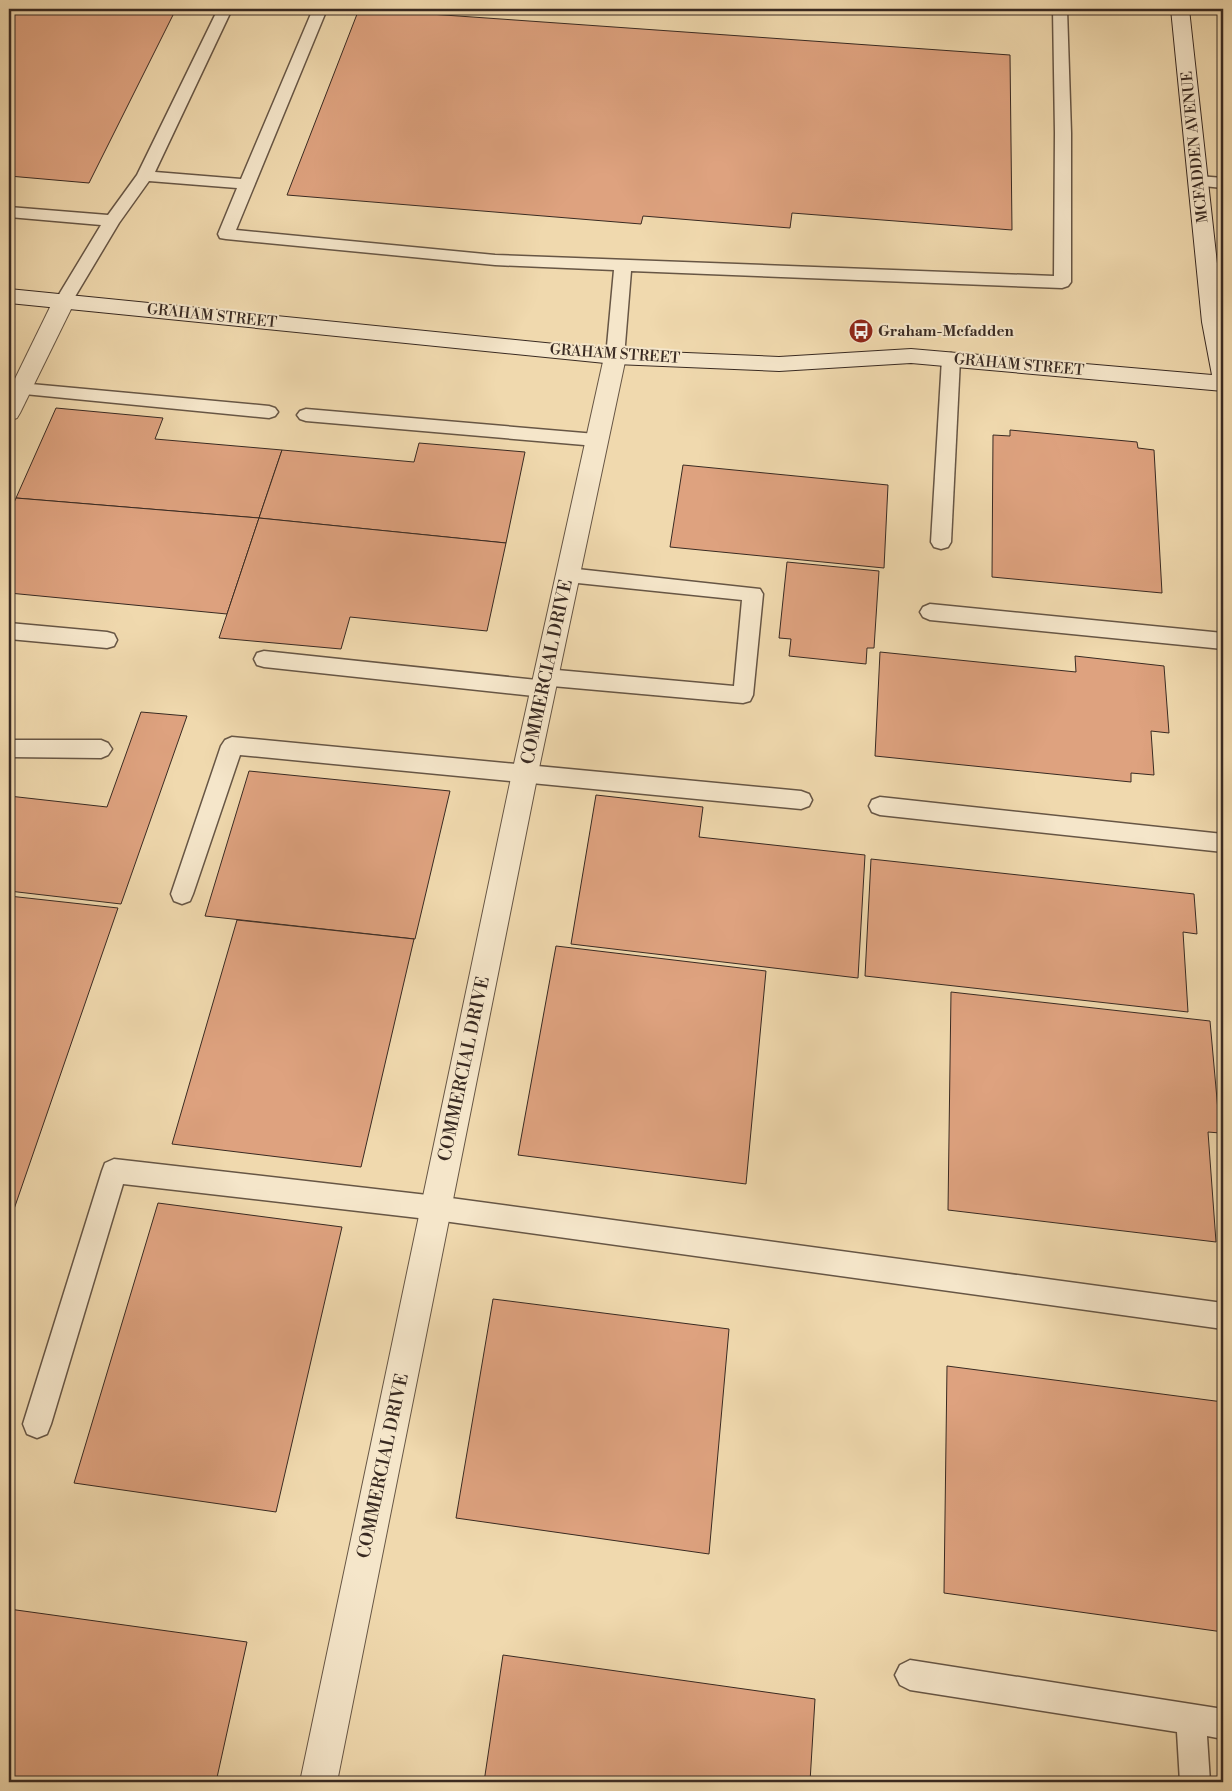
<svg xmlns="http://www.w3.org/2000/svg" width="1232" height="1791" font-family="'Libre Bodoni',serif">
<rect width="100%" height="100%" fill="#f0d9ae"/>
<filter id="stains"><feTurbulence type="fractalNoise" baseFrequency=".004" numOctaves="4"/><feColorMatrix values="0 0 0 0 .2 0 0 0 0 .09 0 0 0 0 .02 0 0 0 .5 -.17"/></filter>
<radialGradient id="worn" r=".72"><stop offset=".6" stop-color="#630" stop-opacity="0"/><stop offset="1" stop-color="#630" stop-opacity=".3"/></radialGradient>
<!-- building -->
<g fill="#dea27f" stroke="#392a22">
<path d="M 9,9 L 176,9 L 89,183 L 9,176 Z"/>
<path d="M 359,9 L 1010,55 L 1012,230 L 792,213 L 790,228 L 643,216 L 641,224 L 287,195 Z"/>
<path d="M 56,408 L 163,418 L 155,439 L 282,450 L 259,518 L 16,498 Z"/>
<path d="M 1010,430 L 1137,442 L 1138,448 L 1154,450 L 1162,593 L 992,577 L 993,435 L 1010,436 Z"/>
<path d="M 419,443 L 525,452 L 506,543 L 259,518 L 282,450 L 414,462 Z"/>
<path d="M 683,465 L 888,485 L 884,568 L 670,547 Z"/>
<path d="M 16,498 L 259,518 L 227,614 L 9,593 L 9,513 Z"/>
<path d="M 259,518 L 506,543 L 487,631 L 350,617 L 341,649 L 219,638 Z"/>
<path d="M 787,562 L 879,571 L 874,648 L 867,648 L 866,664 L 789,656 L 791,639 L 779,638 Z"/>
<path d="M 880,652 L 1076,672 L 1075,656 L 1164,666 L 1169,733 L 1151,731 L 1154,775 L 1131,773 L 1131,782 L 875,756 Z"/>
<path d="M 141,712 L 187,716 L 121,904 L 9,891 L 9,796 L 107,807 Z"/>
<path d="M 249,771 L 450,791 L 415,939 L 205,916 Z"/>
<path d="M 596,795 L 703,807 L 699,837 L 865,855 L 858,978 L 571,944 Z"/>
<path d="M 871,859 L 1194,894 L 1197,934 L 1183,932 L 1188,1012 L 865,976 Z"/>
<path d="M 9,896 L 118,908 L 13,1212 L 9,1211 Z"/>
<path d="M 237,920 L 414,939 L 361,1167 L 172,1144 Z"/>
<path d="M 556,946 L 766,971 L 746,1184 L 518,1155 Z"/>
<path d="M 951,992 L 1210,1021 L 1220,1133 L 1208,1132 L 1216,1242 L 948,1210 Z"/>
<path d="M 158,1203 L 342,1227 L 276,1512 L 74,1483 Z"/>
<path d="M 493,1299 L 729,1329 L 709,1554 L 456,1518 Z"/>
<path d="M 947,1366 L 1223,1402 L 1223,1632 L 944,1593 Z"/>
<path d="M 9,1609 L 247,1642 L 216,1782 L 9,1782 Z"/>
<path d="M 503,1655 L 815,1699 L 810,1782 L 484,1782 Z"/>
</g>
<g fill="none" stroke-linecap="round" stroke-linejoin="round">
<defs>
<g id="lane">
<path d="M 218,9 L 232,9 L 155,172 L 241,179 L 313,9 L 327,9 L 236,230 L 495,255 L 1054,276 L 1055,133 L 1053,9 L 1067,9 L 1071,133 L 1071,282 L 1068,286 L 1062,288 L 631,271 L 624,357 L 621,361 L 615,363 L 609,361 L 606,357 L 614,270 L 495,265 L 226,239 L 220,238 L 218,234 L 237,188 L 149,181 L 119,223 L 70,305 L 64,307 L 58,305 L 55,301 L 101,225 L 9,217 L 9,207 L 108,215 L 137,175 Z"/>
<path d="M 1199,176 L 1223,178 L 1223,188 L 1193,185 L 1191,181 L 1193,177 Z"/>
<path d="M 951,353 L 957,355 L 960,359 L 951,542 L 948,547 L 941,549 L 934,547 L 931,542 L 942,359 L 945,355 Z"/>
<path d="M 20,383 L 269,406 L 275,408 L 278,412 L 275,416 L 269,418 L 14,393 L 11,389 L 14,385 Z"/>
<path d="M 306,409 L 596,434 L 603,435 L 605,440 L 603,445 L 596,446 L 306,421 L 300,419 L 297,415 L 300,411 Z"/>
<path d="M 568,568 L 760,589 L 763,594 L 753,695 L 750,701 L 743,703 L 552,686 L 553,689 L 550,695 L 543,697 L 264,667 L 257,665 L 254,659 L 257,653 L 264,651 L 537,680 L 536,677 L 539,671 L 546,669 L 734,686 L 742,600 L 568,582 L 561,580 L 558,575 L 561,570 Z"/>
<path d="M 930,604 L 1223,633 L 1223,649 L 930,620 L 923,617 L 920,612 L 923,607 Z"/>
<path d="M 9,623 L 107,632 L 114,634 L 117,640 L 114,646 L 107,648 L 9,639 Z"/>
<path d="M 232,737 L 801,791 L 809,794 L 812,800 L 809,806 L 801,809 L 240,755 L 193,894 L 190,901 L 182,904 L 174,901 L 171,894 L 221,746 L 225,740 Z"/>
<path d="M 101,740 L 108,743 L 112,749 L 108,755 L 101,758 L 9,757 L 9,740 Z"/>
<path d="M 880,797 L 1223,834 L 1223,852 L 880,815 L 872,812 L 869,806 L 872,800 Z"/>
<path d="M 114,1159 L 436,1196 L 1223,1303 L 1223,1329 L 436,1220 L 123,1184 L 51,1424 L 47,1434 L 37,1438 L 27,1434 L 23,1424 L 102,1171 L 105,1163 Z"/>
<path d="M 910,1660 L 1223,1709 L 1223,1739 L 1207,1736 L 1210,1782 L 1180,1782 L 1177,1732 L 910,1690 L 900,1685 L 895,1675 L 900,1665 Z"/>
</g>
<g id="street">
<path d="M 64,294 L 71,296 L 75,301 L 20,413 L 17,418 L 9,421 L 9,391 L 53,301 L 57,296 Z"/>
<path d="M 615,350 L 623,352 L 626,357 L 538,773 L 337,1782 L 300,1782 L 512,773 L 604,357 L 607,352 Z"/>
</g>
<path id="secondary" d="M 1171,9 L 1189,9 L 1223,318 L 1223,391 L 911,363 L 779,371 L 615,364 L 9,303 L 9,289 L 615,350 L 779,357 L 911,349 L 1212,375 L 1202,322 Z"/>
</defs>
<!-- lane casing -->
<use href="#lane" stroke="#675645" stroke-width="3"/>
<!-- street casing -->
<use href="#street" stroke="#675645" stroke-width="2"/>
<!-- secondary casing -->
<use href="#secondary" stroke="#392a22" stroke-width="2"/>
<!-- lane -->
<use href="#lane" fill="#f5e6ca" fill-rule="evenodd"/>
<!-- street -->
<use href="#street" fill="#f5e6ca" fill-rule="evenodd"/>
<!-- secondary -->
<use href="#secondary" fill="#f5e6ca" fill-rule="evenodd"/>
</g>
<!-- icons -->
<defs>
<symbol id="bus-disc" viewBox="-11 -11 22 22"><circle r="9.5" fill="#8f2418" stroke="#f5e6ca"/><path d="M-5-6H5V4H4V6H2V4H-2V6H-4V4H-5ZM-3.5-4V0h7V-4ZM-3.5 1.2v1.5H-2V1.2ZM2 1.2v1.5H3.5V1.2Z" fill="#fff"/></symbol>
</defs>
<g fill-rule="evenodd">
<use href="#bus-disc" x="847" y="317" width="28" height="28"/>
</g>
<g text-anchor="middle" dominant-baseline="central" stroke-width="4" stroke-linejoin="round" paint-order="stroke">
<!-- far-street labels -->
<g font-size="15" fill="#392a22" stroke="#f5e6ca">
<text transform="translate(1195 147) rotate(-96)">MCFADDEN AVENUE</text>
<text transform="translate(212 316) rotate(6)">GRAHAM STREET</text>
<text transform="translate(615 354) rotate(4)">GRAHAM STREET</text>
<text transform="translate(1019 365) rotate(5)">GRAHAM STREET</text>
</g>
<!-- far-poi labels -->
<g font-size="15" font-weight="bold" fill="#392a22" stroke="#f5e6ca" text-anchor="start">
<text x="878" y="331">Graham-Mcfadden</text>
</g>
<!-- street labels -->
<g font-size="18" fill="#392a22" stroke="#f5e6ca">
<text transform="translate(547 672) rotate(-78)">COMMERCIAL DRIVE</text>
<text transform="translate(464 1069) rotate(-78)">COMMERCIAL DRIVE</text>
<text transform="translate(383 1466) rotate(-78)">COMMERCIAL DRIVE</text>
</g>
</g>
<!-- margin -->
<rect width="1232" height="1791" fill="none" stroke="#f0d9ae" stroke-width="30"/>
<rect x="10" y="10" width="1212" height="1771" fill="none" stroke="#392a22" stroke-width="2.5"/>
<rect x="15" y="15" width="1202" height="1761" fill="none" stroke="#392a22"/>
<rect width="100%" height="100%" filter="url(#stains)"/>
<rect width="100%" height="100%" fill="url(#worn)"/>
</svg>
